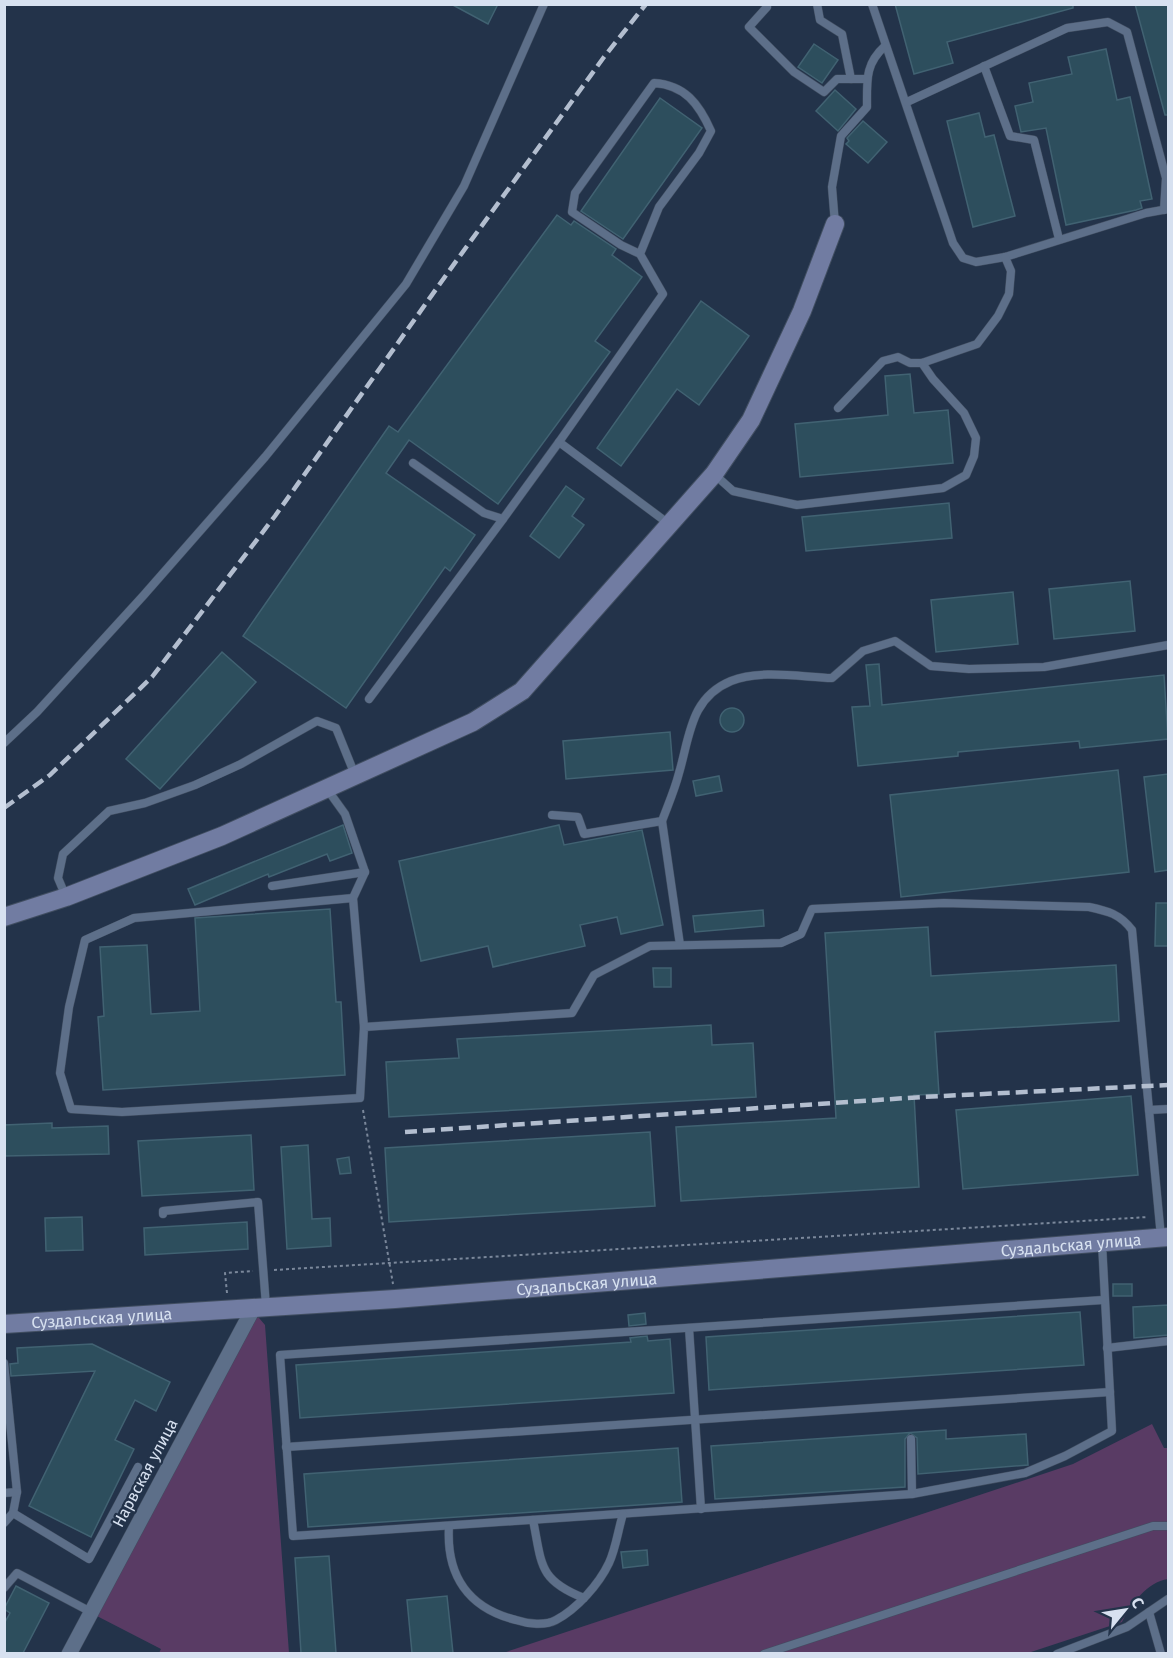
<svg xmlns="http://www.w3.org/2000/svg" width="1173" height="1658" font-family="'Fira Sans',sans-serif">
<rect width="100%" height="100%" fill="#23334a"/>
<!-- green -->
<g fill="#593b64">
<path d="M 254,1312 L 265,1325 L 289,1653 L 159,1653 L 161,1649 L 93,1614 Z"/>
<path d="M 1152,1424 L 1164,1448 L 1168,1448 L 1168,1579 C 1147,1582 1131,1604 1122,1622 L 1028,1653 L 500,1654 L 1073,1464 Z"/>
</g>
<!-- building -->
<g fill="#2d4e5d" stroke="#416272" stroke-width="1.5">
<path d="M 451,4 L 498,4 L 488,24 Z"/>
<path d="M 895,4 L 1073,4 L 1073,8 L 947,42 L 953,63 L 914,74 Z"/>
<path d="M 1135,4 L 1168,4 L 1168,115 L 1165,115 Z"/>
<path d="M 814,44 L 838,60 L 822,83 L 798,67 Z"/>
<path d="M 1106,49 L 1117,100 L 1130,97 L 1152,199 L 1140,201 L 1142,208 L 1136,210 L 1066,225 L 1046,128 L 1021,132 L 1015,106 L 1033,102 L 1029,83 L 1072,74 L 1068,57 Z"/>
<path d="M 835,90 L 856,109 L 838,131 L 816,111 Z"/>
<path d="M 660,98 L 702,128 L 623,239 L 581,211 Z"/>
<path d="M 979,113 L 985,137 L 994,135 L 1015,216 L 973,227 L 947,121 Z"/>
<path d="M 863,121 L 887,142 L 868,163 L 846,144 L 849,141 L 847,138 Z"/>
<path d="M 557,215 L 571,225 L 574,221 L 616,249 L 612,255 L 642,277 L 595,341 L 610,352 L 498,504 L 409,440 L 386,473 L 475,535 L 450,571 L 445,567 L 346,708 L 243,636 L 389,426 L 398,432 Z"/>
<path d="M 701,301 L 749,336 L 699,405 L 677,389 L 621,466 L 597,448 Z"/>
<path d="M 910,374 L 914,413 L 948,410 L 953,463 L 800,477 L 795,424 L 888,415 L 885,376 Z"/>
<path d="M 566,486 L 584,499 L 572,516 L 584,525 L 559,558 L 530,536 Z"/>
<path d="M 949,503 L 952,538 L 806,551 L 802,517 Z"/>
<path d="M 1130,581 L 1135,631 L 1054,639 L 1049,589 Z"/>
<path d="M 1013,592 L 1018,644 L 936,652 L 931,600 Z"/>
<path d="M 222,652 L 256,682 L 160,789 L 126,759 Z"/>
<path d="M 879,664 L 882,705 L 1164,675 L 1168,739 L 1080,748 L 1079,741 L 958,752 L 958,756 L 858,766 L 852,707 L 870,706 L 866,665 Z"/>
<circle cx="732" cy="720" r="12"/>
<path d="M 670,732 L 673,770 L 566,779 L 563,741 Z"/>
<path d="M 1118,770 L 1129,872 L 901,897 L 890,795 Z"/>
<path d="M 1168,774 L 1168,870 L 1155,872 L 1144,777 Z"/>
<path d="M 719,776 L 722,791 L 696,796 L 693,781 Z"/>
<path d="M 343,825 L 352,853 L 330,861 L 327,854 L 269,877 L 268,874 L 195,905 L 188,889 Z"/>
<path d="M 559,825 L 564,845 L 642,830 L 663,925 L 621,934 L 617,917 L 580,925 L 585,946 L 493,967 L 488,946 L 421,961 L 399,861 Z"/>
<path d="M 1156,903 L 1168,903 L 1168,946 L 1155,946 Z"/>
<path d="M 330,909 L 336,1002 L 341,1002 L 345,1075 L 103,1090 L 98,1017 L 104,1016 L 100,947 L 147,945 L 151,1014 L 200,1011 L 195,918 Z"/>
<path d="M 763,910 L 764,926 L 695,932 L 693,916 Z"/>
<path d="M 928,927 L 931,976 L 1116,965 L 1119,1021 L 935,1032 L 939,1094 L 914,1095 L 919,1187 L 681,1201 L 676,1127 L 836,1118 L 825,933 Z"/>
<path d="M 653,968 L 671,968 L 671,987 L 654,987 Z"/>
<path d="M 711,1025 L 712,1045 L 753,1043 L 756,1097 L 389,1117 L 386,1062 L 459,1058 L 457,1039 Z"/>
<path d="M 1131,1096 L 1138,1175 L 963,1189 L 956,1110 Z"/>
<path d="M 52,1123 L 52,1128 L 108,1126 L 109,1154 L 4,1156 L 4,1125 Z"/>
<path d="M 650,1132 L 655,1206 L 389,1222 L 385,1148 Z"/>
<path d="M 251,1135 L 254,1190 L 142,1196 L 138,1141 Z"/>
<path d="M 308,1145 L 312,1219 L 330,1218 L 331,1246 L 287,1249 L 281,1147 Z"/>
<path d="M 349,1157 L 351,1173 L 340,1174 L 337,1159 Z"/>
<path d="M 82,1217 L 83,1250 L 46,1251 L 45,1218 Z"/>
<path d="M 247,1222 L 248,1249 L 145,1255 L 144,1228 Z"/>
<rect x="1113" y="1284" width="19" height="12"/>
<path d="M 1168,1305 L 1168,1335 L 1134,1338 L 1133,1307 Z"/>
<path d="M 1080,1312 L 1084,1365 L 709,1390 L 706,1337 Z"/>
<path d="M 645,1313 L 646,1324 L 629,1326 L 628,1315 Z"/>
<path d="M 647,1336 L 648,1341 L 670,1339 L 674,1393 L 300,1418 L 296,1365 L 631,1342 L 630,1338 Z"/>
<path d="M 92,1344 L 170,1382 L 156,1411 L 135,1400 L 115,1440 L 134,1449 L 91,1537 L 29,1506 L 95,1371 L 11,1376 L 10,1364 L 18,1363 L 17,1348 Z"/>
<path d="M 946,1430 L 946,1439 L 1026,1434 L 1028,1465 L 918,1474 L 917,1438 L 910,1433 L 905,1439 L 905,1487 L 715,1499 L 711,1446 Z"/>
<path d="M 678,1448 L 682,1502 L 308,1527 L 304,1474 Z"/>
<path d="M 647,1550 L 648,1565 L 623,1568 L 621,1552 Z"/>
<path d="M 329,1556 L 336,1653 L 301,1653 L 295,1558 Z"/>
<path d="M 16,1586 L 49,1603 L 23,1653 L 4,1653 L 4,1624 L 10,1613 L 4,1609 Z"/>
<path d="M 447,1596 L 453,1653 L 412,1653 L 407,1600 Z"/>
</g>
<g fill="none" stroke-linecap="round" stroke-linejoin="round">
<defs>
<g id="lane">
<path d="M 817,4 L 820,20 L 842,34 L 851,79"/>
<path d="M 872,4 L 953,243 L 963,258 L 976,262 L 1005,257 L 1146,213 L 1168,209"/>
<path d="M 767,7 L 749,27 L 794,72 L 824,92 L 837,79 L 867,79"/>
<path d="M 984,66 L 1010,136 L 1034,140 L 1059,239"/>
<path d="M 907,102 L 1067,28 L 1108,22 L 1127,32 L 1166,178 L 1164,210"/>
<path d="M 835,224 L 832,187 L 841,136 L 867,107 C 867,80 865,64 885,46"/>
<path d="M 640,254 L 659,207 L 699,153 L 711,131 C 699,104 685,85 654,83 L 575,193 L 572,212 L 621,245 L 640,254 L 663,294 L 559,442 L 669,524"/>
<path d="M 838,408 L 883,361 L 898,357 L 910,363 L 922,363 L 977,344 L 998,316 L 1009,294 L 1011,271 L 1005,257"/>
<path d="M 413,463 L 484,513 L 503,519 L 559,442"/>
<path d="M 714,474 L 733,491 L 797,505 L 943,488 L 966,475 L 974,456 L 976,438 L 964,413 L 933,379 L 922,363"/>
<path d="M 369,699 L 503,519"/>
<path d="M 4,743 L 37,712 L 143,596 L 265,457 L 406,284 L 464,186 L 544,4"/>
<path d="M 327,789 L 345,814 L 365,872 L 353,898 L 364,1027"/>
<path d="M 552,815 L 578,817 L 584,834 L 662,821 L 680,945"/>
<path d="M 662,821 C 668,805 675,789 679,773 C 690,736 690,698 731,681 C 760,669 801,677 832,678 L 863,651 L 895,641 L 931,666 L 969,669 L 1044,667 L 1168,645"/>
<path d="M 272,886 L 365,872"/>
<path d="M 66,897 L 58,878 L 63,854 L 109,811 L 145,803 L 195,785 L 241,764 L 317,721 L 336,728 L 355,775"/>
<path d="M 353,898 L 134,918 L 85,940 L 69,1007 L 60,1073 L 71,1109 L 122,1112 L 360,1098 L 364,1027 L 572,1013 L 594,975 L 650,946 L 781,943 L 801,934 L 812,909 L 944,903 L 1089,907 C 1108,911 1120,914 1132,930 L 1161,1237"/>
<path d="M 1149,1110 L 1168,1109"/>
<path d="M 163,1214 L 163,1211 L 258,1202 L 266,1306"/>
<path d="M 689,1328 L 701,1509"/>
<path d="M 1107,1348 L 1168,1341"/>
<path d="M 4,1363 L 17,1492 L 13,1513 L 89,1559 L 138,1467"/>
<path d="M 911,1439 L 912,1494 L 1025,1473 L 1065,1456 L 1112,1431 L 1102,1243"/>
<path d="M 286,1447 L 1110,1392"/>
<path d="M 4,1493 L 17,1492"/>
<path d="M 912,1494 L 293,1536 L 280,1355 L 1103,1300"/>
<path d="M 533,1520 C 542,1564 538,1580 584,1598"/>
<path d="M 4,1523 L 13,1513"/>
<path d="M 449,1526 C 446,1575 468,1608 516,1620 C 528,1624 545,1626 556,1620 C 577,1609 599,1584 609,1563 C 616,1548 618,1530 623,1514"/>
<path d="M 4,1588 L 17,1573 L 91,1612"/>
<path d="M 1149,1612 L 1161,1654"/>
<path d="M 764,1654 L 1153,1526 L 1168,1526"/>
<path d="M 1057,1654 L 1127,1627 L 1168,1599"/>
</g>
<path id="street" d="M 69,1654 L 253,1309"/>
<g id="secondary">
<path d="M 4,917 L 66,897 L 222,836 L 473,722 L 522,691 L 714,474 L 751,420 L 802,311 L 835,224"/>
<path id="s1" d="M 4,1324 L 395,1299 L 1168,1237"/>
</g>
</defs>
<!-- lane casing -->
<use href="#lane" stroke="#414e61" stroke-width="9"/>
<!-- street casing -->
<use href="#street" stroke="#414e61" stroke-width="16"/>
<!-- secondary casing -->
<use href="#secondary" stroke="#414e61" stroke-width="20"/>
<!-- path -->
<g stroke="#7b889b" stroke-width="2" stroke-dasharray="3 3" stroke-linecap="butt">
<path d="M 363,1110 L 393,1284"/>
<path d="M 274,1270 L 1148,1217"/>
<path d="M 227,1293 L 225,1273 L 253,1271"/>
</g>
<!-- lane -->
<use href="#lane" stroke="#5d6f89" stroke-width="8"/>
<!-- street -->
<use href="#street" stroke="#5d6f89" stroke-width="15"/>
<!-- secondary -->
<use href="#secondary" stroke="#717ca2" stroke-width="18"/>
<!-- rail -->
<g stroke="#b3becf" stroke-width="4.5" stroke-dasharray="12 6" stroke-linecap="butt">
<path d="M 4,808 L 50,775 L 152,677 L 275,516 L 449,271 L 604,57 L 646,4"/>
<path d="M 405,1132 L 922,1097 L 1168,1085"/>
</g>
</g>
<g text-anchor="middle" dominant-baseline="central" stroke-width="4.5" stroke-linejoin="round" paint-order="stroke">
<!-- street labels -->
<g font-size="16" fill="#d7e1f0" stroke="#23334a">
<text stroke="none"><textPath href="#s1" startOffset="1070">Суздальская улица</textPath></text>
<text stroke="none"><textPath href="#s1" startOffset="584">Суздальская улица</textPath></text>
<text stroke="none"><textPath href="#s1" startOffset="98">Суздальская улица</textPath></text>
<text transform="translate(145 1473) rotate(-62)">Нарвская улица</text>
</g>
</g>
<!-- border -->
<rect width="1173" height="1658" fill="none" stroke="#d7e1f0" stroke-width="12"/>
<!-- north arrow -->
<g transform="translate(1125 1610) rotate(60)" stroke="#23334a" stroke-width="4.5" paint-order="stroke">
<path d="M0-4.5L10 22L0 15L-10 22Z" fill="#d7e1f0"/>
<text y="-9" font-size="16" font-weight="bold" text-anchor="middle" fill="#d7e1f0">С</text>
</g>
</svg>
